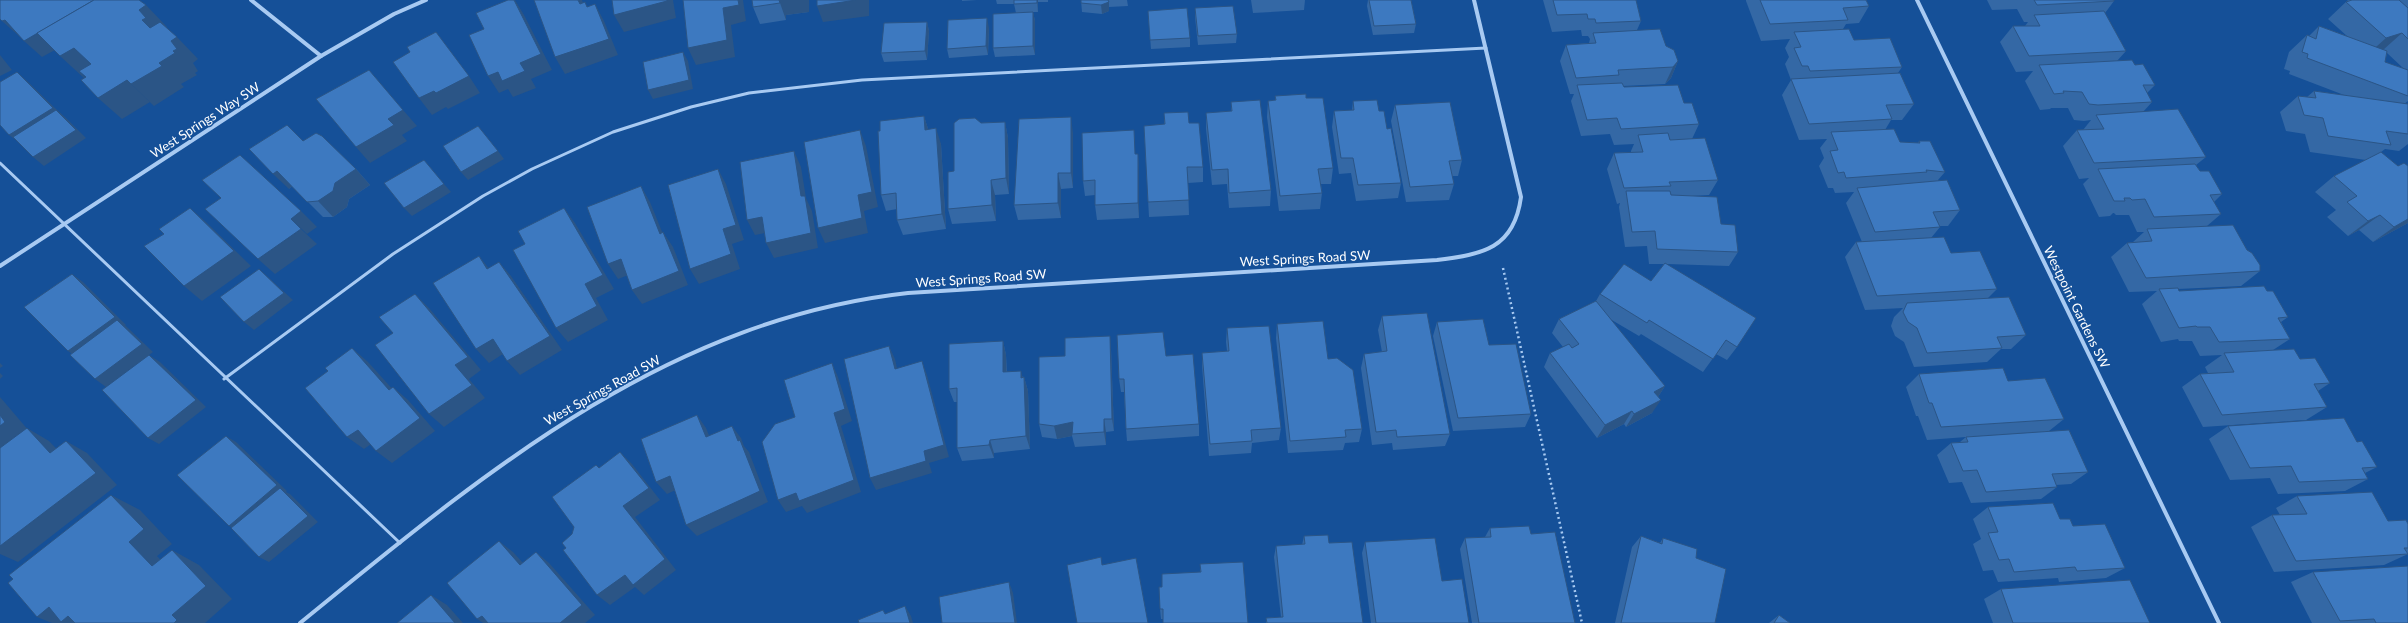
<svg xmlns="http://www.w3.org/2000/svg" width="2408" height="623" font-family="Lato,sans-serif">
<rect width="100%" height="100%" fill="#155098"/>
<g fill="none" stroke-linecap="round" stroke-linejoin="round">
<!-- path -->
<path stroke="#a8caf2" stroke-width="2.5" stroke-dasharray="2 3" stroke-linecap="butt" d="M 1503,268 L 1582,623"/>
<!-- service -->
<g stroke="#a8caf2" stroke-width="3">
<path d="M 0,163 L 400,543"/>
<path d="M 224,379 L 393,254 L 483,196 L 532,169 L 613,132 L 691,107 L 749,93 L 862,80 L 1486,48"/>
</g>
<!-- minor -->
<g stroke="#a8caf2" stroke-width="4">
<path d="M 251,0 L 321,56"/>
<path d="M 1917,0 L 2219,623"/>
<path d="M 0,266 L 321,56 L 394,14 L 426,0"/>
<path d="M 300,623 C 482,475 664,320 908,293 L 1437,260 C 1483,254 1514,249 1521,197 L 1474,0"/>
</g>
</g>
<!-- wall -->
<g fill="#3468a5" fill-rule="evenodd">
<path d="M 752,0 L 809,0 L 809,12 L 786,15 L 786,20 L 760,24 L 753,7 Z"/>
<path d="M 962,0 L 977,0 L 962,1 Z"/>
<path d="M 996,0 L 1048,0 L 1048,2 L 1038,2 L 1038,12 L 1033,12 L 1035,21 L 1035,55 L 995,57 L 993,48 L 1016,13 L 1014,4 L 997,4 Z"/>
<path d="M 1081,0 L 1127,0 L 1128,6 L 1109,7 L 1109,11 L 1102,14 L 1082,12 Z"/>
<path d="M 1251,0 L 1305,0 L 1304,10 L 1253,13 Z"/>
<path d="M 1368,0 L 1411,0 L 1416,24 L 1414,33 L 1373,35 L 1367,6 Z"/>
<path d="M 1543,0 L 1636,0 L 1641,21 L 1637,30 L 1666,46 L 1678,61 L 1671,78 L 1665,84 L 1623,86 L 1624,87 L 1684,103 L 1699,124 L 1692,139 L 1718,180 L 1709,195 L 1692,196 L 1721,224 L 1738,252 L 1729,266 L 1667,264 L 1737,347 L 1727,360 L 1716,354 L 1703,372 L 1641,334 L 1639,336 L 1610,319 L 1665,386 L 1658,397 L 1652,413 L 1626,427 L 1624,424 L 1597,438 L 1544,367 L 1550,353 L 1563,347 L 1552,333 L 1559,319 L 1596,301 L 1600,294 L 1651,281 L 1664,264 L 1649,264 L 1647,246 L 1625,247 L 1619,207 L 1620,203 L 1617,204 L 1607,169 L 1614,153 L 1631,152 L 1631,151 L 1634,144 L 1614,145 L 1610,134 L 1581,136 L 1571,101 L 1574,94 L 1570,94 L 1560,61 L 1566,45 L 1589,43 L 1590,39 L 1588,36 L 1582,36 L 1581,30 L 1552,32 Z"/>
<path d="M 1746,0 L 1866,0 L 1869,6 L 1859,23 L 1846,24 L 1843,29 L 1854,40 L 1902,67 L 1898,73 L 1914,104 L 1902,120 L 1891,120 L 1885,130 L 1900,142 L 1918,143 L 1919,141 L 1945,172 L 1938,180 L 1960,210 L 1948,226 L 1940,226 L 1940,227 L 1931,238 L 1951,253 L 1997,289 L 1988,298 L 2026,335 L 2011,349 L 2001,349 L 1987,362 L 1914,367 L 1904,342 L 1895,336 L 1891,326 L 1894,317 L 1903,308 L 1865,310 L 1845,257 L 1856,242 L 1862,242 L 1846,203 L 1854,192 L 1835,193 L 1833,188 L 1828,188 L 1819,166 L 1824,158 L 1820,148 L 1827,139 L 1799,140 L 1782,95 L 1791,80 L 1785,64 L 1789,57 L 1785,48 L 1790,39 L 1761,41 L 1746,1 Z"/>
<path d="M 1987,0 L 2114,0 L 2114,1 L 2105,13 L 2126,51 L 2117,61 L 2135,65 L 2155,85 L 2147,93 L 2152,102 L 2143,112 L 2206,157 L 2196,165 L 2200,171 L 2222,194 L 2214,202 L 2221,214 L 2207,226 L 2260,271 L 2241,286 L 2178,289 L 2179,291 L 2267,291 L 2288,317 L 2281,322 L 2290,339 L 2273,350 L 2300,359 L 2330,383 L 2318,391 L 2327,407 L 2306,420 L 2203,427 L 2182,387 L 2200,374 L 2208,373 L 2205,367 L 2222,355 L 2200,356 L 2192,341 L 2179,341 L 2178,339 L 2161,342 L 2142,304 L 2157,291 L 2129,292 L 2111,257 L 2127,243 L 2133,242 L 2144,232 L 2137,232 L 2129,215 L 2116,215 L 2114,213 L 2113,213 L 2110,216 L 2099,217 L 2083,184 L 2089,178 L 2079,179 L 2063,146 L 2077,130 L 2083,130 L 2091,120 L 2084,121 L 2074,120 L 2068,108 L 2051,108 L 2050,109 L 2040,110 L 2025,81 L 2033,71 L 2016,72 L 2000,42 L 2013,26 L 2025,26 L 2028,22 L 2024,22 L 2017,9 L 1992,10 Z"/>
<path d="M 2348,0 L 2408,0 L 2408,101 L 2404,104 L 2408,104 L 2408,144 L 2399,151 L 2385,149 L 2381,152 L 2408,223 L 2373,242 L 2359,230 L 2348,236 L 2327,217 L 2336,210 L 2315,192 L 2334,176 L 2366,160 L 2310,152 L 2305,134 L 2286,131 L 2280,112 L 2298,96 L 2307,97 L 2314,91 L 2344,95 L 2289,74 L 2290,71 L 2284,69 L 2289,52 L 2307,35 L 2309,36 L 2319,26 L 2347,36 L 2328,19 ZM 2387,53 L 2403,68 L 2385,62 Z"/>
<path d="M 1195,8 L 1237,34 L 1236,43 L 1198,45 L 1195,17 Z"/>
<path d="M 1148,11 L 1190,38 L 1190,47 L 1151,49 Z"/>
<path d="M 927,22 L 929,31 L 927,60 L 884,62 L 881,53 Z"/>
<path d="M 989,28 L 988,55 L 949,58 L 947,49 Z"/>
<path d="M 1275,96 L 1306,98 L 1333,168 L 1331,184 L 1321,184 L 1322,193 L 1320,209 L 1279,211 L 1267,117 L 1268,101 L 1275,100 Z"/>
<path d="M 1353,101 L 1379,111 L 1387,129 L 1401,183 L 1398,198 L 1356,201 L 1351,173 L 1339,174 L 1332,127 L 1334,111 L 1352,110 Z"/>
<path d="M 1231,102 L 1271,190 L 1270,206 L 1229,208 L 1227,184 L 1212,185 L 1206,129 L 1206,113 L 1231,111 Z"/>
<path d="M 1395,105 L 1462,160 L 1458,176 L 1452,176 L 1454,184 L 1449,200 L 1406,202 L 1391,121 Z"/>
<path d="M 1164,113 L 1189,123 L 1203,167 L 1203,182 L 1188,183 L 1189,215 L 1149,217 L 1144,126 L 1164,125 Z"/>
<path d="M 924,116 L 928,129 L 941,144 L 946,229 L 903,235 L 897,220 L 897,209 L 886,211 L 881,195 L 880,131 Z"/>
<path d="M 1005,122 L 1008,138 L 1009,194 L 995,195 L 996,221 L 952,224 L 948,209 L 981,123 Z"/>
<path d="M 1134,130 L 1135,154 L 1138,154 L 1139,170 L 1139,218 L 1097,220 L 1095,205 L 1095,195 L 1085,196 L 1083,181 Z"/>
<path d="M 1073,133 L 1073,188 L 1061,189 L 1061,218 L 1018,220 L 1014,205 Z"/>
<path d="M 303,141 L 356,169 L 370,185 L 349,199 L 347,207 L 333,217 L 323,217 L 292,186 L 289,189 Z"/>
<path d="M 1382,316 L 1450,434 L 1445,446 L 1393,450 L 1392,443 L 1372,445 L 1361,368 L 1364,354 L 1382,352 L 1378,330 Z"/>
<path d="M 1437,322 L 1489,345 L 1531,414 L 1525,427 L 1453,431 L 1433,336 Z"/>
<path d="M 1277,324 L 1328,359 L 1362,429 L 1359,442 L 1345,443 L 1343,450 L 1288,453 L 1276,338 Z"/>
<path d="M 1227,328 L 1281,428 L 1279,440 L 1252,443 L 1251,453 L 1209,456 L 1202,366 L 1202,353 L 1227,351 L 1226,342 Z"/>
<path d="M 1003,341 L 1006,355 L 1007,372 L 1024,377 L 1028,391 L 1030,449 L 994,453 L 994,458 L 962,461 L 957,448 L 957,402 L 954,402 L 949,389 Z"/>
<path d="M 1111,349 L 1114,431 L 1106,432 L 1106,445 L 1075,447 L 1072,436 L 1057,439 L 1042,437 L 1039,424 L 1065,356 Z"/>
<path d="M 1166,356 L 1199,424 L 1199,436 L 1127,441 L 1126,429 L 1124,392 L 1121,392 L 1119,379 Z"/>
<path d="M 1919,374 L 2008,381 L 2064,419 L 2049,431 L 2088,472 L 2071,484 L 2056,485 L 2057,487 L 2041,499 L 1971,503 L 1962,482 L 1949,483 L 1937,455 L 1951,443 L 1960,442 L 1966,437 L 1927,440 L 1918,416 L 1916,416 L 1906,387 Z"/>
<path d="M 2228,426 L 2357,442 L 2377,467 L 2365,473 L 2368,479 L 2345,491 L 2278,494 L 2270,478 L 2230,480 L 2209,439 Z"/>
<path d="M 2297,496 L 2388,521 L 2408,524 L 2408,553 L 2407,553 L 2408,554 L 2384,565 L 2274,572 L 2251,527 L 2272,515 L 2280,515 L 2276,508 Z"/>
<path d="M 1988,507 L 2060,519 L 2073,526 L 2125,568 L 2106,578 L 2059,582 L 2058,578 L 1998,582 L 1993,570 L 1983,571 L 1973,544 L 1981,539 L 1973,519 Z"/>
<path d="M 1490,528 L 1531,534 L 1575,623 L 1472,623 L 1460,549 L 1465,538 L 1485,537 Z"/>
<path d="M 1304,536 L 1329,543 L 1363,623 L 1266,623 L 1266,618 L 1281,617 L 1274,557 L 1276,546 L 1302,545 Z"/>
<path d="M 1641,536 L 1660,543 L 1663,538 L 1696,558 L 1715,623 L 1615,623 L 1632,547 Z"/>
<path d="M 1365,542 L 1442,581 L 1469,623 L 1371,623 L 1362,553 Z"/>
<path d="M 1200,564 L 1248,623 L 1161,619 L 1160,609 L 1162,587 L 1200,572 Z"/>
<path d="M 2313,572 L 2408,623 L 2312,623 L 2291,582 Z"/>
<path d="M 2001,589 L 2150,623 L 1993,623 L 1984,599 Z"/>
<path d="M 1779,615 L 1790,623 L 1769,623 Z"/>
</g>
<!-- shaded-wall -->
<g fill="#2b5586">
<path d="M 99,0 L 125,12 L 42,57 L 24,41 Z"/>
<path d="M 515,0 L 524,15 L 552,70 L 531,79 L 536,88 L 513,97 L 508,89 L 499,93 L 488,76 L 520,63 Z"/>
<path d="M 578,0 L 582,0 L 589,21 L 580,4 Z"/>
<path d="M 667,0 L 673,0 L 676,18 L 624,32 L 614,15 Z"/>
<path d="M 738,0 L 743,0 L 746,21 L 731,25 L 735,57 L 696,65 L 688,48 L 723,8 Z"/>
<path d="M 779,0 L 809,0 L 809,12 L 786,15 L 786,20 L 780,3 Z"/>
<path d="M 856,0 L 869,0 L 869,16 L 823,22 L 817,6 Z"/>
<path d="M 1037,0 L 1038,0 L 1038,12 Z"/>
<path d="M 1109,0 L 1109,11 L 1102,14 L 1101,5 Z"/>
<path d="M 595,4 L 604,21 L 618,55 L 565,74 L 555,57 Z"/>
<path d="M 146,5 L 167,27 L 161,32 L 164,43 L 142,20 L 139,10 Z"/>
<path d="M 1033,12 L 1035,21 L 1035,55 L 1033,46 Z"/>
<path d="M 987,18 L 989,28 L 988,55 L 986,46 Z"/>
<path d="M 5,20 L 21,38 L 2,21 Z"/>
<path d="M 927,22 L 929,31 L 927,60 L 925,51 Z"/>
<path d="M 2402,33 L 2383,50 L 2367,55 L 2386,38 Z"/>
<path d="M 177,37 L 198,59 L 193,63 L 198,71 L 195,73 L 197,75 L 181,84 L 184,87 L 154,106 L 131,84 L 159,63 L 171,41 Z"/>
<path d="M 74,48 L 97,70 L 79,71 L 85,77 L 84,78 L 60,56 Z"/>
<path d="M 683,52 L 688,61 L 693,89 L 653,99 L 648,90 Z"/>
<path d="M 0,55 L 12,70 L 0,76 Z"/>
<path d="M 1678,61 L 1671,78 L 1665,84 L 1673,67 Z"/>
<path d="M 17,72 L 27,81 L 57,110 L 66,118 L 86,138 L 44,166 L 33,157 L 20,143 L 9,135 Z"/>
<path d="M 469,76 L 480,93 L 448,109 L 446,107 L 432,115 L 419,98 L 434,91 Z"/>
<path d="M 127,80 L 150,102 L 122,119 L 98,98 Z"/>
<path d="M 403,110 L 417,126 L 402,135 L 407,141 L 370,163 L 356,147 L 388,119 Z"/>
<path d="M 924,116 L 929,132 L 925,130 Z"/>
<path d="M 1071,117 L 1073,133 L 1073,188 L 1071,173 Z"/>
<path d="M 1005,122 L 1008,138 L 1009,194 L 1006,178 Z"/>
<path d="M 936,128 L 941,144 L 946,229 L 942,214 Z"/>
<path d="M 860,130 L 866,146 L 878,207 L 864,211 L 868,233 L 825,243 L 818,228 L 858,195 Z"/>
<path d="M 498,151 L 504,159 L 468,180 L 461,172 Z"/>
<path d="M 794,151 L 801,167 L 806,198 L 812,211 L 818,248 L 774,258 L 766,243 L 801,196 Z"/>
<path d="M 1138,154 L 1139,170 L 1139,218 L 1138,203 Z"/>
<path d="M 356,169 L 370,185 L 349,199 L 347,207 L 333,217 L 318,201 L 335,183 Z"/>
<path d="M 718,169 L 726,184 L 744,240 L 732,244 L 740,269 L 699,284 L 690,269 L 723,229 Z"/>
<path d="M 277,171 L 292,186 L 289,189 L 273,174 Z"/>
<path d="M 1058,173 L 1061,189 L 1061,218 L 1058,203 Z"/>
<path d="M 991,180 L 995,195 L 996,221 L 992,205 Z"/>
<path d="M 444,184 L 451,192 L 412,216 L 404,208 Z"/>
<path d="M 641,186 L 650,202 L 669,249 L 660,234 Z"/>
<path d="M 190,208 L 207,223 L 251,266 L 202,301 L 184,286 Z"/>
<path d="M 564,208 L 575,223 L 614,289 L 596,298 L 608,320 L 568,342 L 556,328 L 585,284 Z"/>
<path d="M 301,211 L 317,227 L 307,234 L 291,219 Z"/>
<path d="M 2380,215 L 2359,230 L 2348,236 L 2368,221 Z"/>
<path d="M 762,217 L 770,232 L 755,235 L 747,220 Z"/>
<path d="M 2408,219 L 2408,223 L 2373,242 L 2394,227 Z"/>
<path d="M 301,229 L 317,244 L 275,274 L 258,259 Z"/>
<path d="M 663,232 L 673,247 L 688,285 L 642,304 L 632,290 Z"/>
<path d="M 479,256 L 491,271 L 487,269 Z"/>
<path d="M 621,259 L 631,274 L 618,279 L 608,264 Z"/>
<path d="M 499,262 L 511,276 L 562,350 L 520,375 L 507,361 Z"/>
<path d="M 259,269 L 293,300 L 254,330 L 244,322 Z"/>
<path d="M 72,274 L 83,282 L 126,325 L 125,325 L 128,328 L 153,352 L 106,387 L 95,379 L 79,359 L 68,351 Z"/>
<path d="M 415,294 L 429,308 L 481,370 L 469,379 L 485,398 L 444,427 L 429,414 L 455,365 Z"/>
<path d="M 1110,336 L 1111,349 L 1114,431 L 1112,419 Z"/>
<path d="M 493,339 L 506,352 L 489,363 L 476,349 Z"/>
<path d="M 1003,341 L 1006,355 L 1007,386 L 1003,372 Z"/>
<path d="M 889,346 L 895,359 L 900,382 L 895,369 Z"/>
<path d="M 352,348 L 368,362 L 405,403 L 389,390 Z"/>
<path d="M 149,355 L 160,362 L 206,407 L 159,444 L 148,438 Z"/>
<path d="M 922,361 L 927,375 L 949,457 L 929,463 L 932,473 L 876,490 L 870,478 L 924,451 Z"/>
<path d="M 0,363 L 3,366 L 0,368 Z"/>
<path d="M 832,363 L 838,377 L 852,421 L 841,426 L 861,492 L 807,513 L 802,506 L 786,512 L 778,500 L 834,413 Z"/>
<path d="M 1021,371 L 1024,383 L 1024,377 L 1028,391 L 1030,449 L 1026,436 L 1021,378 Z"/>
<path d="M 0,373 L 3,376 L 0,379 Z"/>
<path d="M 1665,386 L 1656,400 L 1654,392 Z"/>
<path d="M 393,387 L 408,400 L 435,431 L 392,463 L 376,451 Z"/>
<path d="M 0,397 L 35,438 L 0,465 Z"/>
<path d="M 1661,400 L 1652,413 L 1626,427 L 1634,414 Z"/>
<path d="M 1632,411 L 1624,424 L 1597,438 L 1605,425 Z"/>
<path d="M 697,415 L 706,428 L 715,450 L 706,437 Z"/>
<path d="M 1104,419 L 1106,432 L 1106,445 L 1104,432 Z"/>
<path d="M 1073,422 L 1072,436 L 1057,439 L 1054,426 Z"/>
<path d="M 732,426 L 741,438 L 744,446 L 749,452 L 768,502 L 697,536 L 686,525 L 738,441 Z"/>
<path d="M 27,428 L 49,441 L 72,465 L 50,453 Z"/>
<path d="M 358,430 L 374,442 L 364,449 L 347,437 Z"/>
<path d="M 226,436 L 236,442 L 287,491 L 286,492 L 290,494 L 318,522 L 269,562 L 259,557 L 239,532 L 229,526 Z"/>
<path d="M 990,440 L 994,453 L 994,458 L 989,445 Z"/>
<path d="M 66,441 L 87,453 L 117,485 L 18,562 L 0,554 L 0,546 Z"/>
<path d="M 620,452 L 632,464 L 660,500 L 635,517 L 676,570 L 644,595 L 635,587 L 610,605 L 597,595 L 623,506 Z"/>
<path d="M 670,476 L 680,488 L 667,494 L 656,482 Z"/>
<path d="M 111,495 L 140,510 L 172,544 L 157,556 L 180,580 L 152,566 L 129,542 Z"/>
<path d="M 499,541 L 513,552 L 534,575 L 520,565 Z"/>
<path d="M 172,550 L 199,565 L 232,599 L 205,623 L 174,623 L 172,615 Z"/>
<path d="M 536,552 L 549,563 L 595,615 L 585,623 L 560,623 Z"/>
<path d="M 1009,582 L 1013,593 L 1017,623 L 1015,623 Z"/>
<path d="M 431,595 L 447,605 L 463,623 L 455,623 Z"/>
<path d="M 905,606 L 911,616 L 913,623 L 910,623 Z"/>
<path d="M 49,607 L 86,623 L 52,623 L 37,617 Z"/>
<path d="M 482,616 L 493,623 L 483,623 L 477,619 Z"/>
</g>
<!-- building -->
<g fill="#3d79c0" stroke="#2b5586">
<path d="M 0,0 L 94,0 L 24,41 L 5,20 L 2,21 L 0,19 Z"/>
<path d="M 94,0 L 139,0 L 146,5 L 139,10 L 146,18 L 142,20 L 150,28 L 160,22 L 177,37 L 171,41 L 177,49 L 173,51 L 175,53 L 159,63 L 162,66 L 131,84 L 127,80 L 98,98 L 81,80 L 86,77 L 79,71 L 91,64 L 74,48 L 60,56 L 37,33 Z"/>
<path d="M 508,0 L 514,0 L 541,54 L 520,63 L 525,71 L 502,81 L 498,72 L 488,76 L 469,35 L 484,29 L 476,13 Z"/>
<path d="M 534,0 L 578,0 L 580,4 L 585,2 L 587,7 L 595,4 L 609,39 L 555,57 Z"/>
<path d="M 612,0 L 667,0 L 667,1 L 614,15 Z"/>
<path d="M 683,0 L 738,0 L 739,5 L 723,8 L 727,40 L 688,48 Z"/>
<path d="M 752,0 L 779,0 L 780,3 L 753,7 Z"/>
<path d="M 817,0 L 856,0 L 817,6 Z"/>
<path d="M 1014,0 L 1037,0 L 1037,3 L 1014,4 Z"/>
<path d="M 1081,0 L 1108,0 L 1109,2 L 1101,5 L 1081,3 Z"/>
<path d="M 1369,0 L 1411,0 L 1416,24 L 1374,26 Z"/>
<path d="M 1553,0 L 1636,0 L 1641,21 L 1596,23 L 1595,19 L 1588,19 L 1587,14 L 1557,15 Z"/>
<path d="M 1760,0 L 1866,0 L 1869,6 L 1843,8 L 1848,20 L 1770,24 Z"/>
<path d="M 2034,0 L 2114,0 L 2114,1 L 2037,5 Z"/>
<path d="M 2352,0 L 2399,0 L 2408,8 L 2408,39 L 2402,33 L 2386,38 L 2346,2 Z"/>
<path d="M 1233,6 L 1237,34 L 1198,36 L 1195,8 Z"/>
<path d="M 1187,8 L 1190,38 L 1150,40 L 1148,11 Z"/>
<path d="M 2104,11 L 2126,51 L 2029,56 L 2013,26 L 2040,26 L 2034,15 Z"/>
<path d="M 1033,12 L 1033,46 L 993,48 L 993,14 Z"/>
<path d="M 987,18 L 986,46 L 947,49 L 948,20 Z"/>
<path d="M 927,22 L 925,51 L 881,53 L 884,23 Z"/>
<path d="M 2319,26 L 2387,51 L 2385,62 L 2408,70 L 2408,96 L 2307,58 L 2308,54 L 2302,52 L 2307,35 L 2316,39 Z"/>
<path d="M 1660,29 L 1666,46 L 1674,50 L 1678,61 L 1673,67 L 1618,70 L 1619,75 L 1576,78 L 1566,45 L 1596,43 L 1593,33 Z"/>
<path d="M 1849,29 L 1854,40 L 1890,38 L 1902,67 L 1810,71 L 1808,66 L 1802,66 L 1794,48 L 1801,47 L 1794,32 Z"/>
<path d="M 436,32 L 469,76 L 436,93 L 434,91 L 419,98 L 393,62 L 410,52 L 407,47 Z"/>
<path d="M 683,52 L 689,80 L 648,90 L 643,62 Z"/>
<path d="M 2132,60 L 2135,65 L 2143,64 L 2155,85 L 2143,85 L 2152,102 L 2098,105 L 2089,104 L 2082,92 L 2063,91 L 2064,93 L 2054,94 L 2039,65 Z"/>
<path d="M 369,70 L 403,110 L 388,119 L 394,125 L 356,147 L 316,99 Z"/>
<path d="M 17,72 L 53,108 L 9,135 L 0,125 L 0,82 Z"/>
<path d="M 1900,73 L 1914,104 L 1886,105 L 1892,119 L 1809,124 L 1791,79 Z"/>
<path d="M 1622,83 L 1624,87 L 1678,85 L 1684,103 L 1692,103 L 1699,124 L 1621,129 L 1617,118 L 1587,120 L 1577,85 Z"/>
<path d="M 2314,91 L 2408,104 L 2408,134 L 2386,131 L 2391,145 L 2328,136 L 2323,118 L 2304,115 L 2298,96 L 2316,98 Z"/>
<path d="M 1306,94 L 1306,98 L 1323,98 L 1333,168 L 1318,169 L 1322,193 L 1280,196 L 1268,101 L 1276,100 L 1275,96 Z"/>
<path d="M 1260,100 L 1271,190 L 1229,193 L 1228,169 L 1212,170 L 1206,113 L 1232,111 L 1231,102 Z"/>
<path d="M 1377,100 L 1379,111 L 1384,111 L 1387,129 L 1391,128 L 1401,183 L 1358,185 L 1353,158 L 1341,158 L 1334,111 L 1354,110 L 1353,101 Z"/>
<path d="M 1450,102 L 1462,160 L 1449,161 L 1454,184 L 1410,187 L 1395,105 Z"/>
<path d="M 2178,109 L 2206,157 L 2094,163 L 2077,130 L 2104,129 L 2096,115 Z"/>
<path d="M 56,110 L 76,130 L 33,157 L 13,137 Z"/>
<path d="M 1188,112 L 1189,123 L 1199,123 L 1203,167 L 1187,167 L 1189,200 L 1148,202 L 1144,126 L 1165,124 L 1164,113 Z"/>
<path d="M 924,116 L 925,130 L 936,128 L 942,214 L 897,220 L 896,193 L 881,195 L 878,131 L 880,131 L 880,121 Z"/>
<path d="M 1071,117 L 1071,173 L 1058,173 L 1058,203 L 1014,205 L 1019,119 Z"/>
<path d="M 975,118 L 981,123 L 1005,122 L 1006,178 L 991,180 L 992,205 L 948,209 L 948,172 L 954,171 L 954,123 L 959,119 Z"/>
<path d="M 287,125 L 303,141 L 316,133 L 322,136 L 356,169 L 335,183 L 333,191 L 318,201 L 307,202 L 277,171 L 273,174 L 249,149 Z"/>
<path d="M 478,126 L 498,151 L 461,172 L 443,146 Z"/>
<path d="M 1894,129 L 1900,142 L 1920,143 L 1919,141 L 1930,141 L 1945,172 L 1926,170 L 1927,172 L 1846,178 L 1844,172 L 1838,173 L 1830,151 L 1838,150 L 1831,132 Z"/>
<path d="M 860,130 L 872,192 L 858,195 L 862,218 L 818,228 L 804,142 Z"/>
<path d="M 1134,130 L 1135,154 L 1138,154 L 1138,203 L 1095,205 L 1095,180 L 1083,181 L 1082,133 Z"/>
<path d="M 1668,133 L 1670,140 L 1705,138 L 1718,180 L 1669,182 L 1671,186 L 1624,188 L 1614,153 L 1643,152 L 1638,135 Z"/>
<path d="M 794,151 L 801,196 L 805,196 L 811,233 L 766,243 L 762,217 L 747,220 L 740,162 Z"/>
<path d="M 2381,152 L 2398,166 L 2404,163 L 2408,166 L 2408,219 L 2394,227 L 2380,215 L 2368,221 L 2347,202 L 2357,196 L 2334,176 Z"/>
<path d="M 240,155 L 301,211 L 291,219 L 301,229 L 258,259 L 205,209 L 221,198 L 202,180 Z"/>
<path d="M 424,160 L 444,184 L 404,208 L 384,183 Z"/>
<path d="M 2195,164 L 2200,171 L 2209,171 L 2222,194 L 2210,195 L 2221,214 L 2154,217 L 2145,199 L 2132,200 L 2130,198 L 2124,198 L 2125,201 L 2114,201 L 2098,169 Z"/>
<path d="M 718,169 L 736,225 L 723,229 L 731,254 L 690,269 L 668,185 Z"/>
<path d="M 1947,180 L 1960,210 L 1933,212 L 1940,227 L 1875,232 L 1857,188 Z"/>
<path d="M 641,186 L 660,234 L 663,232 L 679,271 L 632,290 L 621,259 L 608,264 L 587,207 Z"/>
<path d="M 1626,191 L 1670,191 L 1671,195 L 1717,197 L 1721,224 L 1735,225 L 1738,252 L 1657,249 L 1655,231 L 1632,232 Z"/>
<path d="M 190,208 L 234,251 L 184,286 L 144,246 L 164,234 L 159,229 Z"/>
<path d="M 564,208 L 603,275 L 585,284 L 597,306 L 556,328 L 513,250 L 525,244 L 518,231 Z"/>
<path d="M 2233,225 L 2247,250 L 2252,253 L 2260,265 L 2260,271 L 2146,278 L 2127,243 L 2152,241 L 2147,229 Z"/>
<path d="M 1944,237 L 1951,253 L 1980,251 L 1997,289 L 1877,296 L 1856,242 Z"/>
<path d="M 479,256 L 487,269 L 499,262 L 550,336 L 507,361 L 493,339 L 476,349 L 433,283 Z"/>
<path d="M 1665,263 L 1756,318 L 1737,347 L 1726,340 L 1713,359 L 1649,320 L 1647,323 L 1600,294 L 1624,264 L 1651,281 Z"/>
<path d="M 259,269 L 284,293 L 244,322 L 220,297 Z"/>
<path d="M 72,274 L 115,317 L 68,351 L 24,307 Z"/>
<path d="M 2264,286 L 2267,291 L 2273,291 L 2288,317 L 2278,318 L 2290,339 L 2219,342 L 2210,327 L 2197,327 L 2196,326 L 2179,328 L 2159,289 L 2178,288 L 2179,291 Z"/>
<path d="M 415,294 L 468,357 L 455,365 L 472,385 L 429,414 L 375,345 L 393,333 L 379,317 Z"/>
<path d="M 2009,297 L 2026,335 L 1997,337 L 2002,348 L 1927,353 L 1917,328 L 1908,322 L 1903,312 L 1907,303 Z"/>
<path d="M 1596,301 L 1665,386 L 1654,392 L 1661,400 L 1634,414 L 1632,411 L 1605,425 L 1550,353 L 1569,344 L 1572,348 L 1579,344 L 1559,319 Z"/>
<path d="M 1427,313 L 1450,434 L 1397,437 L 1396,430 L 1376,432 L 1364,354 L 1387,351 L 1382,316 Z"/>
<path d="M 1483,319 L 1489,345 L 1516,344 L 1531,414 L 1458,418 L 1437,322 Z"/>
<path d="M 117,320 L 142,344 L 95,379 L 70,355 Z"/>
<path d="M 1323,321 L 1328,359 L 1337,358 L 1353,370 L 1362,429 L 1345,430 L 1346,437 L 1290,441 L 1277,324 Z"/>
<path d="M 1269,326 L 1281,428 L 1251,430 L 1252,441 L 1210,444 L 1202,353 L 1229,351 L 1227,328 Z"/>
<path d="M 1163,332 L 1166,356 L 1193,354 L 1199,424 L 1126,429 L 1124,379 L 1119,379 L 1117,335 Z"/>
<path d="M 1110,336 L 1112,419 L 1104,419 L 1104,432 L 1072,434 L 1073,422 L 1054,426 L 1039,424 L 1039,357 L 1065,356 L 1065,338 Z"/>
<path d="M 1003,341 L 1003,372 L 1021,371 L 1021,378 L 1024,377 L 1026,436 L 990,440 L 989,445 L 957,448 L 957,388 L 949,389 L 949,344 Z"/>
<path d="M 889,346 L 895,369 L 922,361 L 944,445 L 924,451 L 926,461 L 870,478 L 844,359 Z"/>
<path d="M 352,348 L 389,390 L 393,387 L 420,418 L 376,451 L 358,430 L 347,437 L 305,388 L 328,371 L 325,368 Z"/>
<path d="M 2294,349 L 2300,359 L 2315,358 L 2330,383 L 2314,384 L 2327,407 L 2222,415 L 2200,374 L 2234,372 L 2224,353 Z"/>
<path d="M 149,355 L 196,400 L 148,438 L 102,390 Z"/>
<path d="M 832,363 L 845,409 L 834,413 L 854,480 L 799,501 L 796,493 L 778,500 L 762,442 L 775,424 L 795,417 L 784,380 Z"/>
<path d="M 2003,368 L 2008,381 L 2045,378 L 2064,419 L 1941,427 L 1932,403 L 1929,403 L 1919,374 Z"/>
<path d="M 0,415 L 5,422 L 0,426 Z"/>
<path d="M 697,415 L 706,437 L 732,426 L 738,441 L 740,440 L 760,491 L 686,525 L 670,476 L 656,482 L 641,439 Z"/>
<path d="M 2344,418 L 2357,442 L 2362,441 L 2377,467 L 2362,468 L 2368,479 L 2299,482 L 2291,466 L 2250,468 L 2228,426 Z"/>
<path d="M 27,428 L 50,453 L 66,441 L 96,473 L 0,546 L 0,448 Z"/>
<path d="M 2069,430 L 2088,472 L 2052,474 L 2057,487 L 1986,492 L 1977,470 L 1963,471 L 1951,443 L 1968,442 L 1966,437 Z"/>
<path d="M 226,436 L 277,485 L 229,526 L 177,475 Z"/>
<path d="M 620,452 L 649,488 L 623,506 L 665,559 L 633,585 L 625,575 L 597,595 L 563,550 L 566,548 L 562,543 L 572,534 L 574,527 L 552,497 L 596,465 L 599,468 Z"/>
<path d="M 280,488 L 308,516 L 259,557 L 231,528 Z"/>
<path d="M 2372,492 L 2388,521 L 2406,520 L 2408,524 L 2408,548 L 2404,548 L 2408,554 L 2296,561 L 2272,515 L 2307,514 L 2297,496 Z"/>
<path d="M 111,495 L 144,529 L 129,542 L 152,566 L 172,550 L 206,586 L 172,615 L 177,620 L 174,623 L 75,623 L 68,616 L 61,622 L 49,607 L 37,617 L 8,583 L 13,579 L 9,575 Z"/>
<path d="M 2053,503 L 2060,519 L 2070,519 L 2073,526 L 2105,524 L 2125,568 L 2077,571 L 2075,567 L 2014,572 L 2009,559 L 1999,560 L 1988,533 L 1998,532 L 1988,507 Z"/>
<path d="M 1529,526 L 1531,534 L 1555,532 L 1575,623 L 1479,623 L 1465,538 L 1491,537 L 1490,528 Z"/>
<path d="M 1328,535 L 1329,543 L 1352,542 L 1363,623 L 1267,623 L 1266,618 L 1283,617 L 1276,546 L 1305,544 L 1304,536 Z"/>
<path d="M 1641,536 L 1662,544 L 1663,538 L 1697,549 L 1696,558 L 1726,569 L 1715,623 L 1621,623 Z"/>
<path d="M 1435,538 L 1442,581 L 1462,579 L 1469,623 L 1376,623 L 1365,542 Z"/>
<path d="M 499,541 L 520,565 L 536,552 L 582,605 L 560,623 L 488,623 L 482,616 L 477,619 L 447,583 Z"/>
<path d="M 1101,557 L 1102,565 L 1136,558 L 1148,623 L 1077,623 L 1067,565 Z"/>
<path d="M 1243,562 L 1248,623 L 1163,623 L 1163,609 L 1160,609 L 1159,587 L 1162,587 L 1162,574 L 1201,572 L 1200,564 Z"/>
<path d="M 2408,566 L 2408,623 L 2376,623 L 2374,619 L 2340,621 L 2313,572 Z"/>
<path d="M 2130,580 L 2150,623 L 2013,623 L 2001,589 Z"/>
<path d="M 1009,582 L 1015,623 L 942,623 L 939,597 Z"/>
<path d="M 431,595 L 455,623 L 397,623 Z"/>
<path d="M 905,606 L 910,623 L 859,623 L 858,620 L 883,610 L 885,614 Z"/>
<path d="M 1779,615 L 1790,623 L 1774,623 Z"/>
</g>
<g text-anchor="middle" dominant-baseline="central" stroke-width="3" stroke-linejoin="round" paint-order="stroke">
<!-- street labels -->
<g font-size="13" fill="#fff" stroke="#155098">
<text transform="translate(205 120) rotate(-33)">West Springs Way SW</text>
<text transform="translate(1305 258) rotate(-3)">West Springs Road SW</text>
<text transform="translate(981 278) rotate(-4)">West Springs Road SW</text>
<text transform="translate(2077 307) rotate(64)">Westpoint Gardens SW</text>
<text transform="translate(602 390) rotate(-29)">West Springs Road SW</text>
</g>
</g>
</svg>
